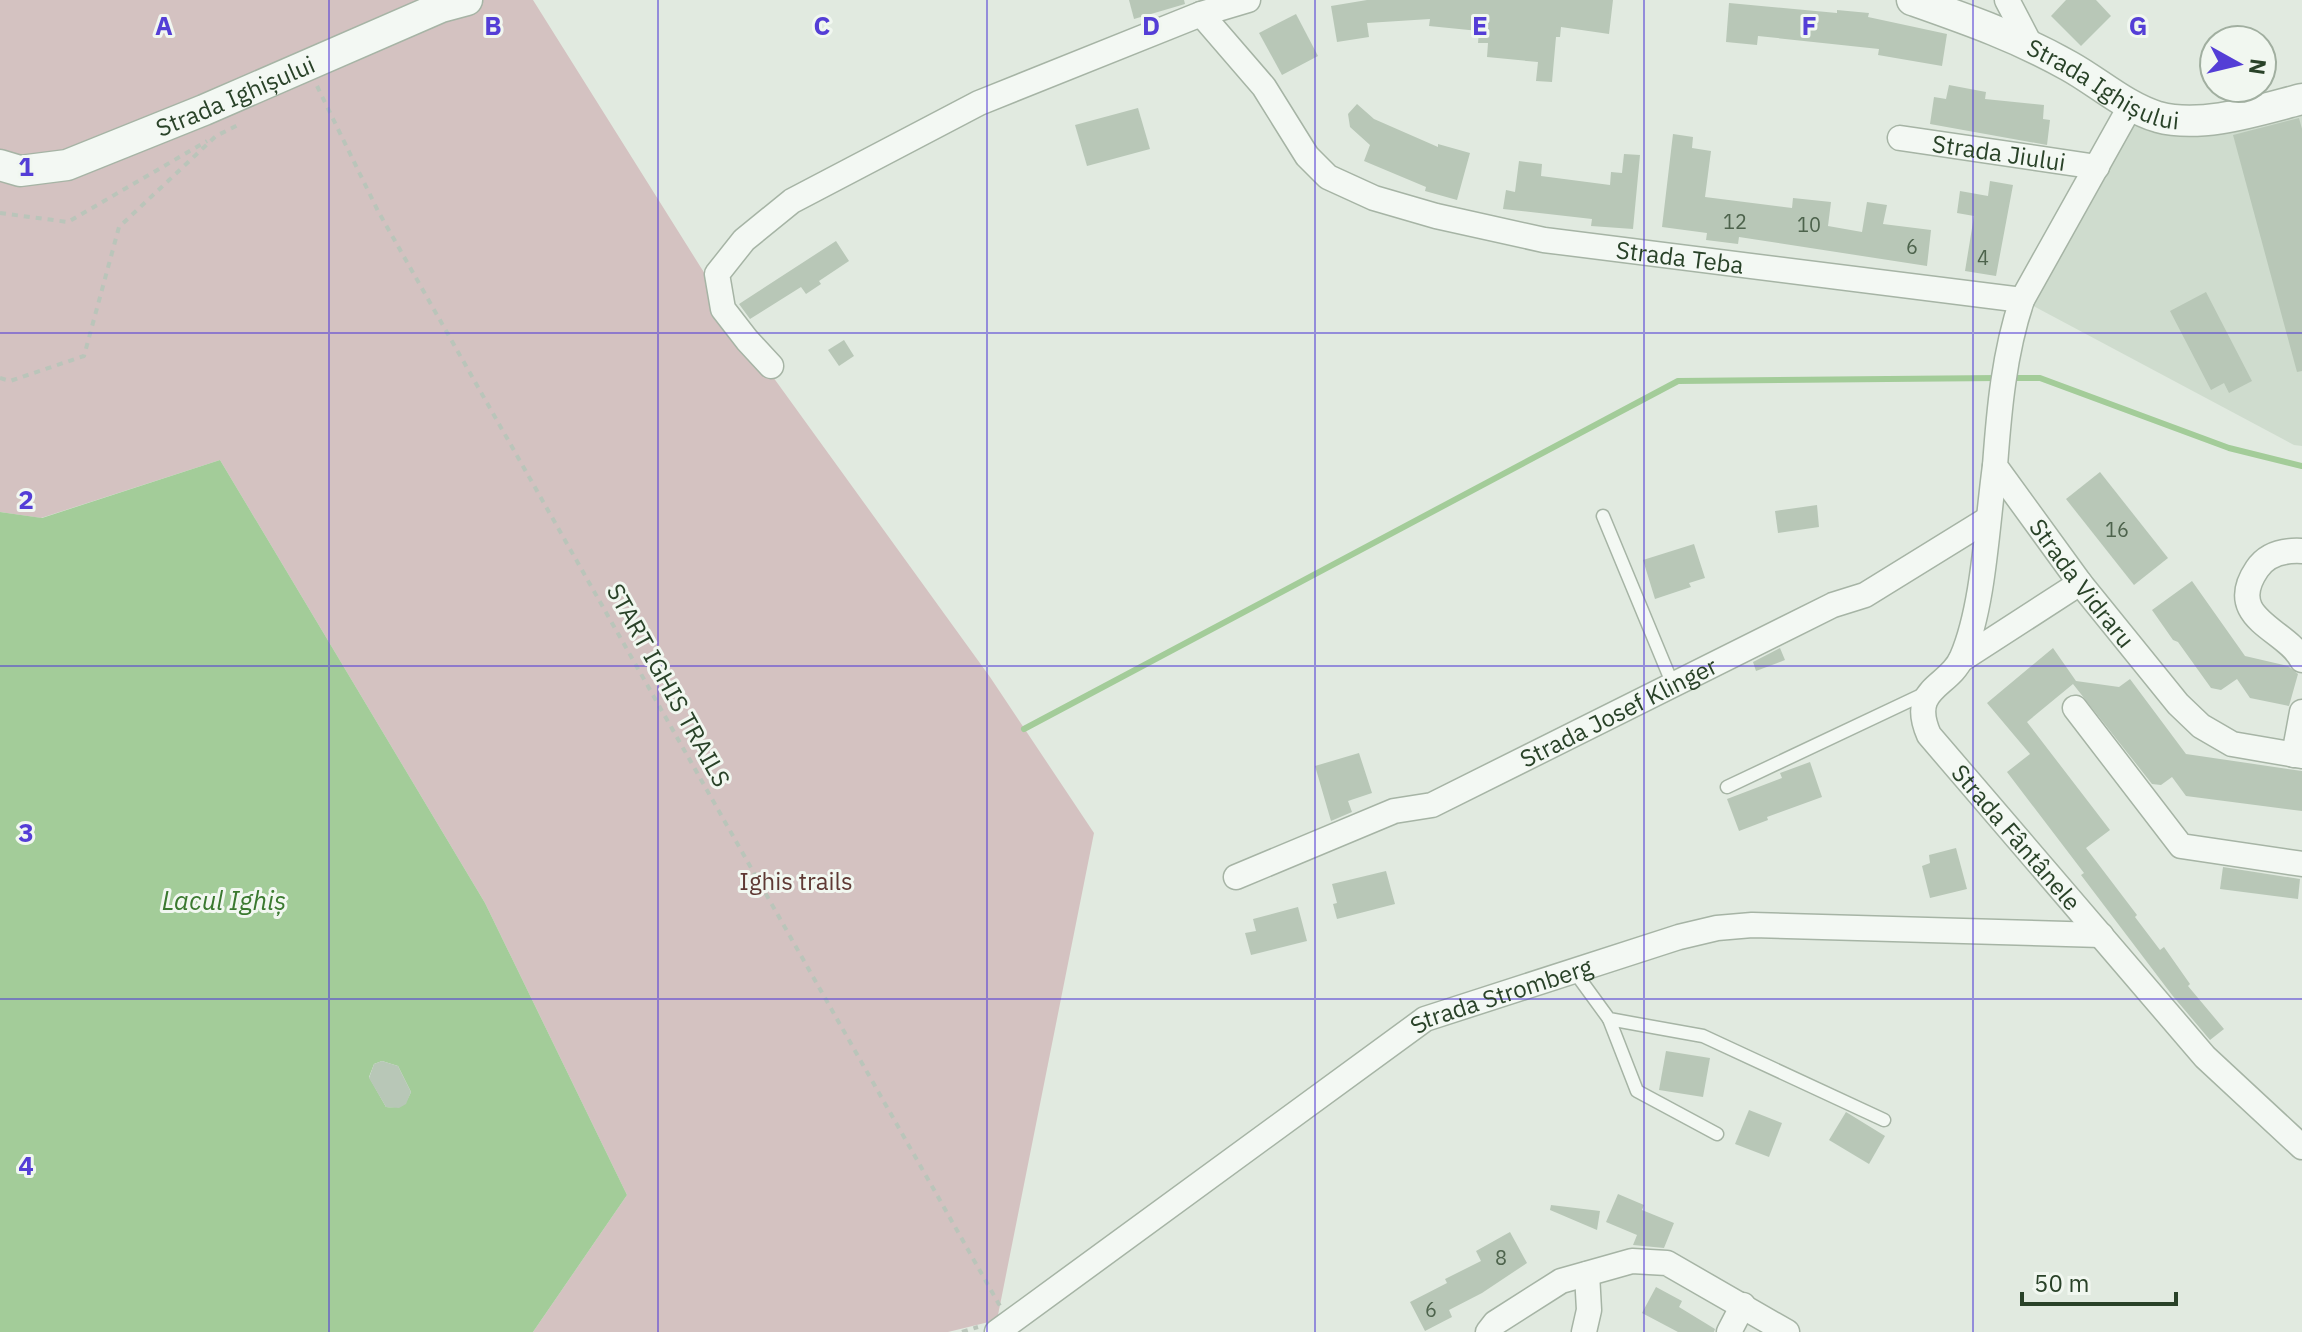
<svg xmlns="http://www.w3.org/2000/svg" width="2302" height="1332" font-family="'IBM Plex Sans',sans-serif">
<rect width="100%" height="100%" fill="#e1eae0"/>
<!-- built -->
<path fill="#cfdcce" d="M 2302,99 L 2302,446 L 2294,445 L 2022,300 L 2131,105 L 2160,117 Z"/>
<!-- green -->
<path fill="#d4c2c1" d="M 0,0 L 533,0 L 747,341 L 990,677 L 1094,833 L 997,1320 L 948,1332 L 533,1332 L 627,1195 L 485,903 L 220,460 L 41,518 L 0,512 Z"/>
<!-- water -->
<path fill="#a3cc99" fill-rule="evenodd" d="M 220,460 L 485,903 L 627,1195 L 533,1332 L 0,1332 L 0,512 L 42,518 ZM 382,1061 L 398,1066 L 411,1092 C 405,1106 401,1108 386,1107 L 369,1077 L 374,1064 Z"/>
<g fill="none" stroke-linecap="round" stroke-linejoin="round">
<!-- stream -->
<g stroke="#a3cc99" stroke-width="6">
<path d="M 2009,378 L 2040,378 L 2229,448 L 2302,466"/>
<path d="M 1024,729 L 1678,381 L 1998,378"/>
</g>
</g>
<!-- building -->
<g fill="#b8c7b7">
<path d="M 1129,0 L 1184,0 L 1185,4 L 1134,19 Z"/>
<path d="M 1367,0 L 1613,0 L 1609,34 L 1561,27 L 1560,37 L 1556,37 L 1552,82 L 1536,81 L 1538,62 L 1487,57 L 1488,43 L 1478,43 L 1479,31 L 1429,26 L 1430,19 L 1367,23 L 1369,37 L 1337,42 L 1331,6 Z"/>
<path d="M 2066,0 L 2096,0 L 2111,16 L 2081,46 L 2051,16 Z"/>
<path d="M 1729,3 L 1837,13 L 1837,10 L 1869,13 L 1868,17 L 1947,34 L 1942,66 L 1878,55 L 1879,49 L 1758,36 L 1757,45 L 1726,42 Z"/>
<path d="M 1296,14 L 1318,56 L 1282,75 L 1259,33 Z"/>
<path d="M 1949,85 L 1986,92 L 1985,99 L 2044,105 L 2043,119 L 2050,120 L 2047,145 L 1930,124 L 1934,97 L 1946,99 Z"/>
<path d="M 1357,104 L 1374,119 L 1438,147 L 1438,144 L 1470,153 L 1457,200 L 1425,191 L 1426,187 L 1364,161 L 1370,145 L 1350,127 L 1348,114 Z"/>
<path d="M 1138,108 L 1150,149 L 1087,166 L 1075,125 Z"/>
<path d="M 2299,118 L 2302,129 L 2302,371 L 2297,372 L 2233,135 Z"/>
<path d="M 1673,134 L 1693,137 L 1692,148 L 1711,151 L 1705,197 L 1792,208 L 1793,198 L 1831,202 L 1828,226 L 1862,232 L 1867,202 L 1887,205 L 1883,224 L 1931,230 L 1927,266 L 1739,237 L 1738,244 L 1706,240 L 1707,233 L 1662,227 Z"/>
<path d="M 1624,154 L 1640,155 L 1633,229 L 1591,226 L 1592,219 L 1503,209 L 1506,190 L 1515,192 L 1519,161 L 1542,164 L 1541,176 L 1610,185 L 1611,172 L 1622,173 Z"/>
<path d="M 1990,181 L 2013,185 L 1996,276 L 1965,271 L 1974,216 L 1957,213 L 1960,191 L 1988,196 Z"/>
<path d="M 836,241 L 849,261 L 819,281 L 821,284 L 806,294 L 801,287 L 750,319 L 739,304 Z"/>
<path d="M 2206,292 L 2252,381 L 2229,393 L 2224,383 L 2211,390 L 2170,311 Z"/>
<path d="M 844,340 L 854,356 L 839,366 L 828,350 Z"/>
<path d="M 2100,472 L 2168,558 L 2134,585 L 2066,499 Z"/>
<path d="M 1817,505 L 1819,527 L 1778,533 L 1775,511 Z"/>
<path d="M 1694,544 L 1705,578 L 1689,583 L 1691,587 L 1655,599 L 1643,560 Z"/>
<path d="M 2192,581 L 2245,656 L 2288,666 L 2298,674 L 2289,706 L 2250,698 L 2237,679 L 2221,690 L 2211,688 L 2178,642 L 2173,640 L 2152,610 Z"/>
<path d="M 1780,648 L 1785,660 L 1756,671 L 1753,662 Z"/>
<path d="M 2053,648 L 2076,681 L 2119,687 L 2130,679 L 2186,754 L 2302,771 L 2302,811 L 2186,796 L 2172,777 L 2161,785 L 2152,784 L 2073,684 L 2027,722 L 2110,830 L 2086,848 L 2137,915 L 2135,917 L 2160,950 L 2164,947 L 2190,984 L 2188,986 L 2224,1029 L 2210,1040 L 2172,995 L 2081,875 L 2084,873 L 2007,772 L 2030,754 L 1987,703 Z"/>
<path d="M 1359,753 L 1372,793 L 1348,801 L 1352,812 L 1331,821 L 1315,766 Z"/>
<path d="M 1810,762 L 1822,797 L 1767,817 L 1768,820 L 1739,831 L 1727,799 L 1782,778 L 1780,773 Z"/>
<path d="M 1956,848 L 1967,889 L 1930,898 L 1922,866 L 1930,863 L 1929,855 Z"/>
<path d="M 2223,867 L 2300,879 L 2298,899 L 2220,889 Z"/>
<path d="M 1386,871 L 1395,904 L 1337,919 L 1333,904 L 1337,903 L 1332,884 Z"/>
<path d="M 1298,907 L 1307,941 L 1251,955 L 1245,933 L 1256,931 L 1253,919 Z"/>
<path d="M 1666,1051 L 1710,1058 L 1703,1097 L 1659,1090 Z"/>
<path d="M 382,1061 L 398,1066 L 411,1092 L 406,1104 L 399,1108 L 386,1107 L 369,1078 L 374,1064 Z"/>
<path d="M 1749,1110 L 1782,1123 L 1769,1157 L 1735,1144 Z"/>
<path d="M 1846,1112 L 1885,1136 L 1869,1164 L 1829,1140 Z"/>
<path d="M 1618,1194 L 1644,1205 L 1642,1210 L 1674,1223 L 1664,1248 L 1633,1245 L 1637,1235 L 1606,1222 Z"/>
<path d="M 1551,1205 L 1600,1211 L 1597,1230 L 1550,1210 Z"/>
<path d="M 1510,1232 L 1527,1263 L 1482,1293 L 1449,1310 L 1452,1317 L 1425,1331 L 1410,1302 L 1447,1283 L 1445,1279 L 1481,1261 L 1476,1251 Z"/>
<path d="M 1656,1287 L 1682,1301 L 1679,1307 L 1715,1329 L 1714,1332 L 1678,1332 L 1642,1313 Z"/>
</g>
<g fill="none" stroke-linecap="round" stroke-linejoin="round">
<defs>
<g id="service">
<path d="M 1603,516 L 1673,685"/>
<path d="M 1727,787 L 1928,692"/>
<path d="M 1574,971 L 1609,1019 L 1703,1036 L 1884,1120"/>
<path d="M 1609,1019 L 1637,1091 L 1717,1134"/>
</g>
<g id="minor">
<path d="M 2007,0 L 2031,46"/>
<path id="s1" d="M 1201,14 L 1264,87 L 1307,156 L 1328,177 L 1374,198 L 1436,216 L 1544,240 L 2022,300"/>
<path id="s2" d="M 2131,105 L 2022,300 C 2004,353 1999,411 1995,466 L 2080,583 L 2178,704 L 2201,726 L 2232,744 L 2302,756"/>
<path id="s3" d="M 1900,138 L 2097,167"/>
<path d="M 771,366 L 747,340 L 723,309 L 717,274 L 744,240 L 792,201 L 979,103 L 1201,14 L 1248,0"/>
<path id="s4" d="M 1995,466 C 1987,523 1984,606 1962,657 C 1949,688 1908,687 1929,735 L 2205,1057 L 2302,1147"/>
<path d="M 2302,551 C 2284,550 2267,554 2257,569 C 2223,619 2287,629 2302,660"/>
<path d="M 1961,660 L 2080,583"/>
<path d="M 2075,708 L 2181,846 L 2302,864"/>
<path d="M 2294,755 L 2302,712"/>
<path id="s5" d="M 1236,877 L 1394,811 L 1432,805 L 1833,605 L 1865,595 L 1988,519"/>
<path id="s6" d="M 997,1332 L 1425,1019 L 1679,937 L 1717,928 L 1752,925 L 2101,935"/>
<path d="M 1488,1332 L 1495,1323 L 1561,1281 L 1632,1261 L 1667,1263 L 1787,1332"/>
<path d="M 1584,1332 L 1589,1310 L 1587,1274"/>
<path d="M 1729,1332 L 1743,1305"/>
</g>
<g id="tertiary">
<path id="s7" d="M 1912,0 C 1966,19 2018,37 2069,66 C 2098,82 2125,107 2158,117 C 2202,129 2259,110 2302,99"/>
<path id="s8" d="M 0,165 L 20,171 L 67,165 L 204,110 L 441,7 L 467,0"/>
</g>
</defs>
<!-- service casing -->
<use href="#service" stroke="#a6b4a5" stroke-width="15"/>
<!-- minor casing -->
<use href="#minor" stroke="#a6b4a5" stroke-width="27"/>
<!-- tertiary casing -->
<use href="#tertiary" stroke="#a6b4a5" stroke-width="33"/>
<!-- path -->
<g stroke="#bac5ba" stroke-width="4" stroke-dasharray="6 6" stroke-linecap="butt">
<path d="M 317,86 L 378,211 L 1000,1306"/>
<path d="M 0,213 L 68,222 L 207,141"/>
<path d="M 0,378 L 10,381 L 84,356 L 119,227 L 216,136 L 240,124"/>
<path d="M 962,1332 L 978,1327"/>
</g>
<!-- service -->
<use href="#service" stroke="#f3f8f3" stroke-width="12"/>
<!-- minor -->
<use href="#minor" stroke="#f3f8f3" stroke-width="24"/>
<!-- tertiary -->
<use href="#tertiary" stroke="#f3f8f3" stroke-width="30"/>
</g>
<!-- grid -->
<path fill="none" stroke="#543ed6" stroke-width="2" stroke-opacity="0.55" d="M 329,0 L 329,1332M 658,0 L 658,1332M 987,0 L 987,1332M 1315,0 L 1315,1332M 1644,0 L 1644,1332M 1973,0 L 1973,1332M 0,333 L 2302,333M 0,666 L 2302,666M 0,999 L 2302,999"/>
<g text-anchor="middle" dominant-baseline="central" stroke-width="6" stroke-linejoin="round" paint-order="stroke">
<!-- number labels -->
<g font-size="20" fill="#4d634c">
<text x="1735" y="221">12</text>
<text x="1809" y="224">10</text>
<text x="1912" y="246">6</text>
<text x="1983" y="257">4</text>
<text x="2117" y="529">16</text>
<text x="1501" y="1257">8</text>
<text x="1431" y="1309">6</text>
</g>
<!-- street labels -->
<g font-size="24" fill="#294228" stroke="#f1f7f0">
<text stroke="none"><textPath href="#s7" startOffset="210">Strada Ighișului</textPath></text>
<text stroke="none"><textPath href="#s8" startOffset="250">Strada Ighișului</textPath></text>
<text stroke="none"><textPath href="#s3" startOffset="100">Strada Jiului</textPath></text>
<text stroke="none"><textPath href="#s1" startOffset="570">Strada Teba</textPath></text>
<text stroke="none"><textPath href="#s2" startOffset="538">Strada Vidraru</textPath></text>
<text transform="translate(669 685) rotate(61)">START IGHIS TRAILS</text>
<text stroke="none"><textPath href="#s5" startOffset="418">Strada Josef Klinger</textPath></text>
<text stroke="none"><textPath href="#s4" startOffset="422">Strada Fântânele</textPath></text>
<text stroke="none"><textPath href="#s6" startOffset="610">Strada Stromberg</textPath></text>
</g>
<!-- park labels -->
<g font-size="24" fill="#5f3934" stroke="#f1f7f0">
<text x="796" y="881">Ighis trails</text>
</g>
<!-- water labels -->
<g font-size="26" font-style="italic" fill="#3a792f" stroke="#f1f7f0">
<text x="224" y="900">Lacul Ighiș</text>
</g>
</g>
<g font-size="26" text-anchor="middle" font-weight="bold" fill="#543ed6" stroke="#f1f7f0" stroke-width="6" stroke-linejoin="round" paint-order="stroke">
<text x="164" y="35">A</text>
<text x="493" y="35">B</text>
<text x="822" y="35">C</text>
<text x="1151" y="35">D</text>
<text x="1480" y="35">E</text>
<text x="1809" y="35">F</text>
<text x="2138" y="35">G</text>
<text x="26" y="176">1</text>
<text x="26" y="509">2</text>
<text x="26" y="842">3</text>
<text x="26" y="1175">4</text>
</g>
<!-- north arrow -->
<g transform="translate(2238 64) rotate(98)"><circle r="38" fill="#f1f7f0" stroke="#a1afa0" stroke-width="2"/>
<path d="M0-6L14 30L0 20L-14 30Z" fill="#543ed6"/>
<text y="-12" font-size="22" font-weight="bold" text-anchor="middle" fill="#294228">N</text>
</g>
<!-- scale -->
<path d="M2022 1292v12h154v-12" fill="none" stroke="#294228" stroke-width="4"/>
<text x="2034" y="1292" font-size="24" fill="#294228" stroke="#f1f7f0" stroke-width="6" paint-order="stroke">50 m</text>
</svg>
